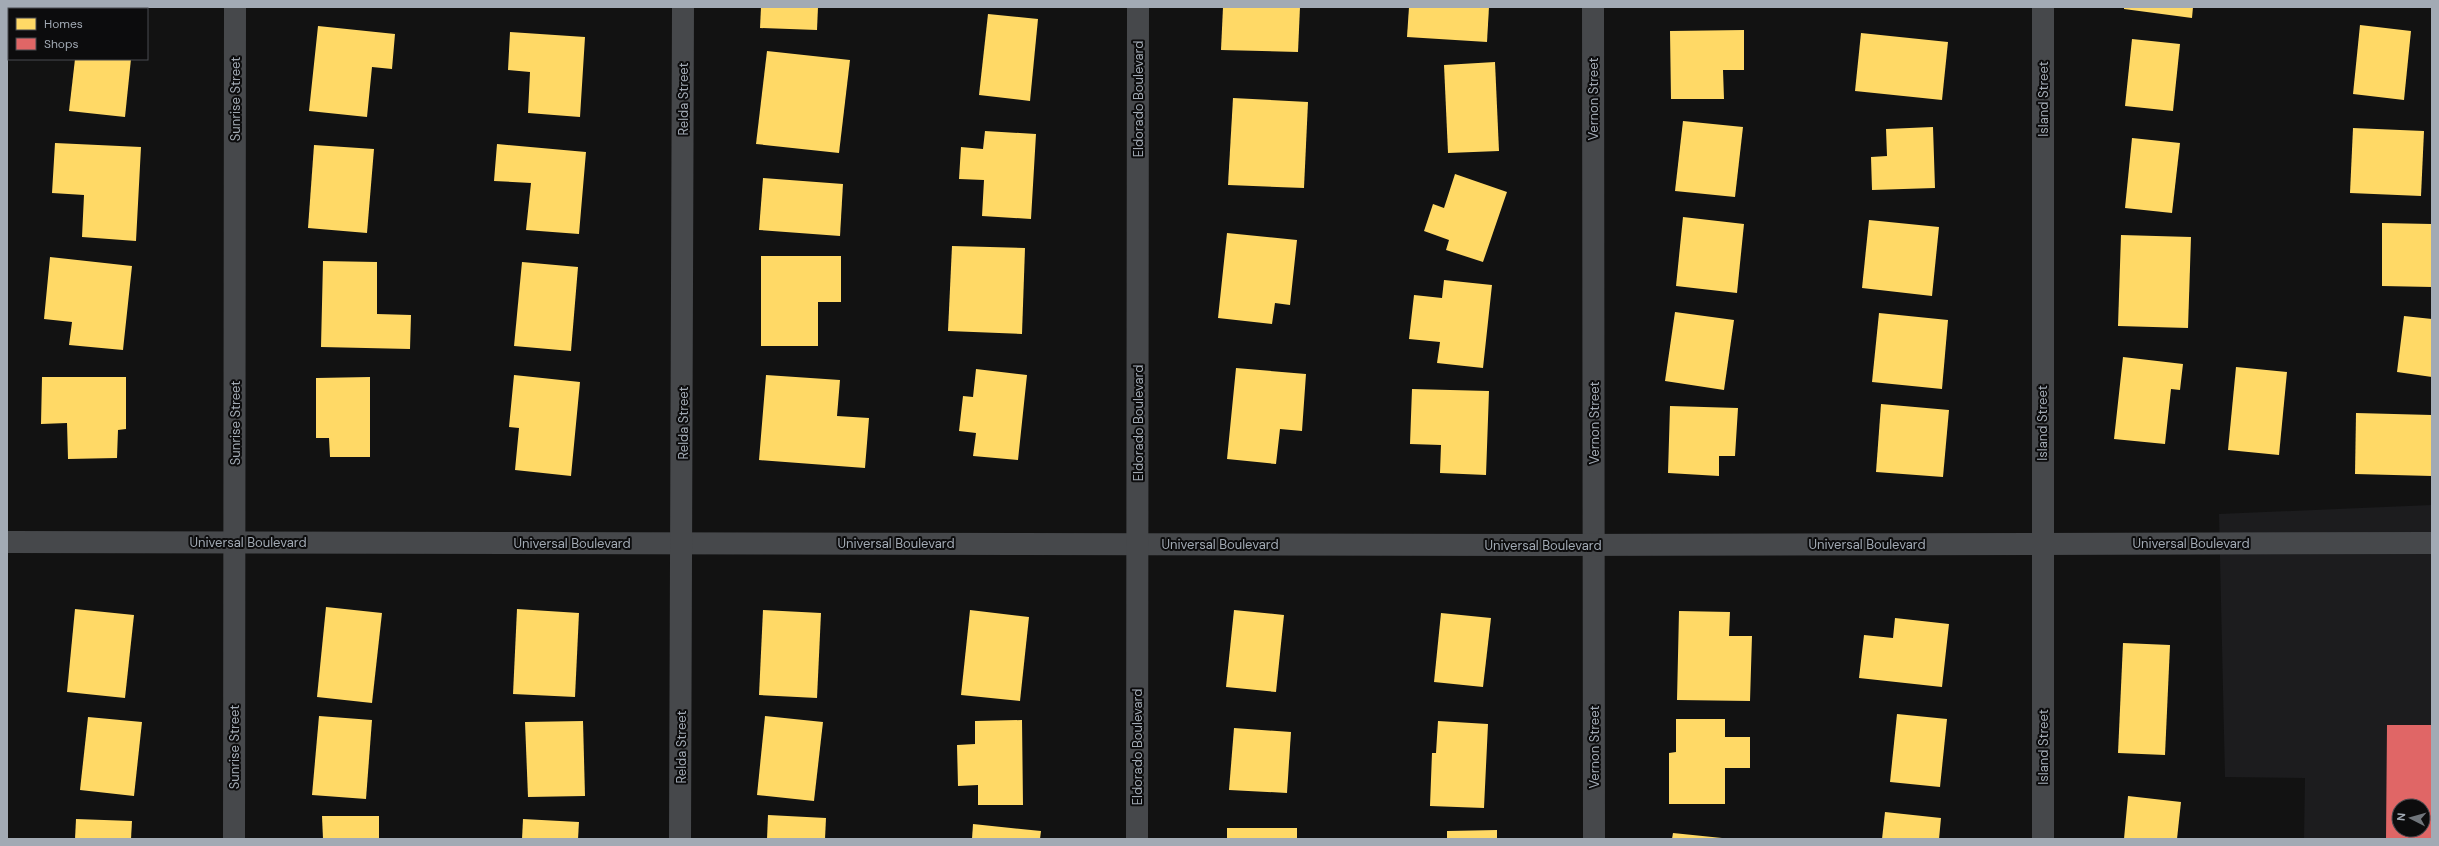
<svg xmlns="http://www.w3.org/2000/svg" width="2439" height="846" font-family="'DM Sans',sans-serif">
<rect width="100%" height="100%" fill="#121212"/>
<!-- built -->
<path fill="#1c1c1e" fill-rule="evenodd" d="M 2432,505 L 2432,839 L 2304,839 L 2305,778 L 2225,777 L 2219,514 ZM 2399,806 L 2423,806 L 2423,830 L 2399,830 Z"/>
<!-- homes -->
<g fill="#ffd966">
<path d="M 761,7 L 818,7 L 817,30 L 760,28 Z"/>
<path d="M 1223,7 L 1300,7 L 1298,52 L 1221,50 Z"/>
<path d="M 1409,7 L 1489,7 L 1487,42 L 1407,37 Z"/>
<path d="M 2124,7 L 2193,7 L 2192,18 L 2124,9 Z"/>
<path d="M 988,14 L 1038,19 L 1030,101 L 979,95 Z"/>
<path d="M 2360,25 L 2411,31 L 2404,100 L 2353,94 Z"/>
<path d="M 318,26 L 395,34 L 392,69 L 372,67 L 367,117 L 309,111 Z"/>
<path d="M 1744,30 L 1744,70 L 1723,70 L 1724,99 L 1671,99 L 1670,31 Z"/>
<path d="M 510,32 L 585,37 L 580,117 L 528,113 L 530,72 L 508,70 Z"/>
<path d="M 1861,33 L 1948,42 L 1942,100 L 1855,91 Z"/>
<path d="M 2132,39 L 2180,44 L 2173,111 L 2125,106 Z"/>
<path d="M 767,51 L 850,60 L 839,153 L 756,144 Z"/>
<path d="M 75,59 L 131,59 L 125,117 L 69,111 Z"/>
<path d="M 1495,62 L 1499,151 L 1448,153 L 1444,65 Z"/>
<path d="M 1233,98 L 1308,102 L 1304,188 L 1228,185 Z"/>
<path d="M 1683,121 L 1743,127 L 1735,197 L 1675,191 Z"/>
<path d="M 1933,127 L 1935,188 L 1872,190 L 1871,157 L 1887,156 L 1886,129 Z"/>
<path d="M 2353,128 L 2424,131 L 2421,196 L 2350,193 Z"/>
<path d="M 985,131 L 1036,134 L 1031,219 L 982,216 L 984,180 L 959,179 L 961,147 L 983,149 Z"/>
<path d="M 2132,138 L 2180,143 L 2172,213 L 2125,208 Z"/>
<path d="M 55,143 L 141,147 L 136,241 L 82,237 L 84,195 L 52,193 Z"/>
<path d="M 497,144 L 586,152 L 579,234 L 526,230 L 531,183 L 494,181 Z"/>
<path d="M 314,145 L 374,149 L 367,233 L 308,228 Z"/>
<path d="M 1455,174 L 1507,192 L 1483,262 L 1446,250 L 1449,240 L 1424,231 L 1433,204 L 1444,208 Z"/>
<path d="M 763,178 L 843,184 L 840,236 L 759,230 Z"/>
<path d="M 1683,217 L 1744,224 L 1737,293 L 1676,286 Z"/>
<path d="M 1869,220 L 1939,227 L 1932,296 L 1862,288 Z"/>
<path d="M 2382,223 L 2432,224 L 2432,287 L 2382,286 Z"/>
<path d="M 1227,233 L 1297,240 L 1290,305 L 1275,303 L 1272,324 L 1218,318 Z"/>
<path d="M 2121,235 L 2191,237 L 2188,328 L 2118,326 Z"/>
<path d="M 952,246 L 1025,248 L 1022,334 L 948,331 Z"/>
<path d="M 761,256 L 841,256 L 841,302 L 818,302 L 818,346 L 761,346 Z"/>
<path d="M 50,257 L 132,266 L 123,350 L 69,345 L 72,322 L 44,319 Z"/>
<path d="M 323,261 L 377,262 L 377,314 L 411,315 L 410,349 L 321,347 Z"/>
<path d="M 522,262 L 578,267 L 571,351 L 514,346 Z"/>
<path d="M 1444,280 L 1492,285 L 1483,368 L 1437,363 L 1440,342 L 1409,339 L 1414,295 L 1442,298 Z"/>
<path d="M 1675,312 L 1734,320 L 1724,390 L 1665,381 Z"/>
<path d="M 1879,313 L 1948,320 L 1942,389 L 1872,382 Z"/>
<path d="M 2404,316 L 2432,319 L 2432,377 L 2397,372 Z"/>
<path d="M 2123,357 L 2183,364 L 2180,390 L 2171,389 L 2165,444 L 2114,439 Z"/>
<path d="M 2236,367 L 2287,372 L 2279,455 L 2228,450 Z"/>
<path d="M 1236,368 L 1306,374 L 1302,431 L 1280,429 L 1276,464 L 1227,459 Z"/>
<path d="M 976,369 L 1027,375 L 1018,460 L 973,456 L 976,433 L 959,431 L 963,396 L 973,397 Z"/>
<path d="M 514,375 L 580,382 L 571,476 L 515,470 L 519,428 L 509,427 Z"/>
<path d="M 766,375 L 840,380 L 837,416 L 869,418 L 865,468 L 759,460 Z"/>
<path d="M 42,377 L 126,377 L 126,429 L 118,430 L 117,458 L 68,459 L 67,423 L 41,424 Z"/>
<path d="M 370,377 L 370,457 L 330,457 L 329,438 L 316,438 L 316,378 Z"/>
<path d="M 1412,389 L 1489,391 L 1486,475 L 1440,473 L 1441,445 L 1410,444 Z"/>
<path d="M 1881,404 L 1949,410 L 1943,477 L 1876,472 Z"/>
<path d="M 1670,406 L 1738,408 L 1735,456 L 1719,456 L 1719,476 L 1668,473 Z"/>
<path d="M 2356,413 L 2432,415 L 2432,476 L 2355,474 Z"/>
<path d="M 326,607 L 382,613 L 372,703 L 317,697 Z"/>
<path d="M 75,609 L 134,615 L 125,698 L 67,692 Z"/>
<path d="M 517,609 L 579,613 L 575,697 L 513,694 Z"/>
<path d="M 763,610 L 821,613 L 817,698 L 759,695 Z"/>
<path d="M 970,610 L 1029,617 L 1020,701 L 961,695 Z"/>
<path d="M 1234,610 L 1284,615 L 1276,692 L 1226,687 Z"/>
<path d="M 1679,611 L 1730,612 L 1729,636 L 1752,636 L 1750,701 L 1677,700 Z"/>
<path d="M 1441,613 L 1491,618 L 1483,687 L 1434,682 Z"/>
<path d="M 1895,618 L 1949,624 L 1942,687 L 1859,678 L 1864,635 L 1893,638 Z"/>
<path d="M 2123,643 L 2170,645 L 2165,755 L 2118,753 Z"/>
<path d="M 1897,714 L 1947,719 L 1940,787 L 1890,782 Z"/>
<path d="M 319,716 L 372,720 L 366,799 L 312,795 Z"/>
<path d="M 765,716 L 823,722 L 814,801 L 757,795 Z"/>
<path d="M 88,717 L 142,722 L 134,796 L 80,790 Z"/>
<path d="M 1676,719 L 1725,719 L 1725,737 L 1750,737 L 1750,768 L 1725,768 L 1725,804 L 1669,804 L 1669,753 L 1676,752 Z"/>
<path d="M 1022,720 L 1023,805 L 978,805 L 978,785 L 958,786 L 957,745 L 975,744 L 975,721 Z"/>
<path d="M 583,721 L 585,796 L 528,797 L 525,722 Z"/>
<path d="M 1438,721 L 1488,724 L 1484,808 L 1430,806 L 1432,753 L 1436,753 Z"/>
<path d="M 1234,728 L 1291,732 L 1287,793 L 1229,790 Z"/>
<path d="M 2128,796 L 2181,802 L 2177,839 L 2124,839 Z"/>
<path d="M 1885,812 L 1941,818 L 1939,839 L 1882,839 Z"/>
<path d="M 768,815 L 826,818 L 825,839 L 767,839 Z"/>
<path d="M 322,816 L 379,816 L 379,839 L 323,839 Z"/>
<path d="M 76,819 L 132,821 L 131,839 L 75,839 Z"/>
<path d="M 523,819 L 579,822 L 578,839 L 522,839 Z"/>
<path d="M 973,824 L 1041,831 L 1040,839 L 972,839 Z"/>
<rect x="1227" y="828" width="70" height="11"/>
<path d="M 1497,830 L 1497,839 L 1447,839 L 1447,831 Z"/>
<path d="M 1673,833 L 1722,838 L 1722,839 L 1672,839 Z"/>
</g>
<!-- shops -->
<path fill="#e06666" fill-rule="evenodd" d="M 2387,725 L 2432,725 L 2432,839 L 2386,839 ZM 2399,806 L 2423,806 L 2423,830 L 2399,830 Z"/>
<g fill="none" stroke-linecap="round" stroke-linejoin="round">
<!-- minor -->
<g stroke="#46484b" stroke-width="22">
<path d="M 1593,7 L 1594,839"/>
<path d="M 7,542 L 1551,545 L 2432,543"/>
<path d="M 234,839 L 235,7"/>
<path d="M 680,839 L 683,7"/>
<path d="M 1137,839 L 1138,7"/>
<path d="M 2043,839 L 2043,7"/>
</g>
</g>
<g text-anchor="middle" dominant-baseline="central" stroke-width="4" stroke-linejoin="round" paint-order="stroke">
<!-- street labels -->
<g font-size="13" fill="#a2aab4" stroke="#0c0c0d">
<text transform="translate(235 99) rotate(-90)">Sunrise Street</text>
<text transform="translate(683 99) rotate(-90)">Relda Street</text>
<text transform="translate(1138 99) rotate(-90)">Eldorado Boulevard</text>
<text transform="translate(1593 99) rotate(-90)">Vernon Street</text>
<text transform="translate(2043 99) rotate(-90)">Island Street</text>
<text transform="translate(235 423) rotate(-90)">Sunrise Street</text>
<text transform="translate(683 423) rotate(-90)">Relda Street</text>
<text transform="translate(1138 423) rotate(-90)">Eldorado Boulevard</text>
<text transform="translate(1594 423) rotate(-90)">Vernon Street</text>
<text transform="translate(2042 423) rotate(-90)">Island Street</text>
<text x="248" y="542">Universal Boulevard</text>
<text x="572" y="543">Universal Boulevard</text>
<text x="896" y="543">Universal Boulevard</text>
<text x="2191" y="543">Universal Boulevard</text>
<text x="1220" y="544">Universal Boulevard</text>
<text x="1867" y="544">Universal Boulevard</text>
<text x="1543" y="545">Universal Boulevard</text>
<text transform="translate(234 747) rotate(-90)">Sunrise Street</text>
<text transform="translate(681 747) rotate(-90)">Relda Street</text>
<text transform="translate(1137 747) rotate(-90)">Eldorado Boulevard</text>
<text transform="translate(1594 747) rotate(-90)">Vernon Street</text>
<text transform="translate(2043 747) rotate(-90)">Island Street</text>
</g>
</g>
<!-- border -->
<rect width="2439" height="846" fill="none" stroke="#a2aab4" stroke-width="16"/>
<!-- legend -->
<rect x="8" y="8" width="140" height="52" fill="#0c0c0d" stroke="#484b50"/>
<rect x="16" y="18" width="20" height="12" fill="#ffd966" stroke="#484b50"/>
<text x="44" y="28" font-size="12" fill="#a2aab4">Homes</text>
<rect x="16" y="38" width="20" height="12" fill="#e06666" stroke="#484b50"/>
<text x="44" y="48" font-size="12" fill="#a2aab4">Shops</text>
<!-- north arrow -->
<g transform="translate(2411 818) rotate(276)"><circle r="19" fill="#0c0c0d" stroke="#484b50"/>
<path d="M0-3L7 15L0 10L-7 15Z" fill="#70757b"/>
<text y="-6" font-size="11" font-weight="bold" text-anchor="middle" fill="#a2aab4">N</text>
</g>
</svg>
